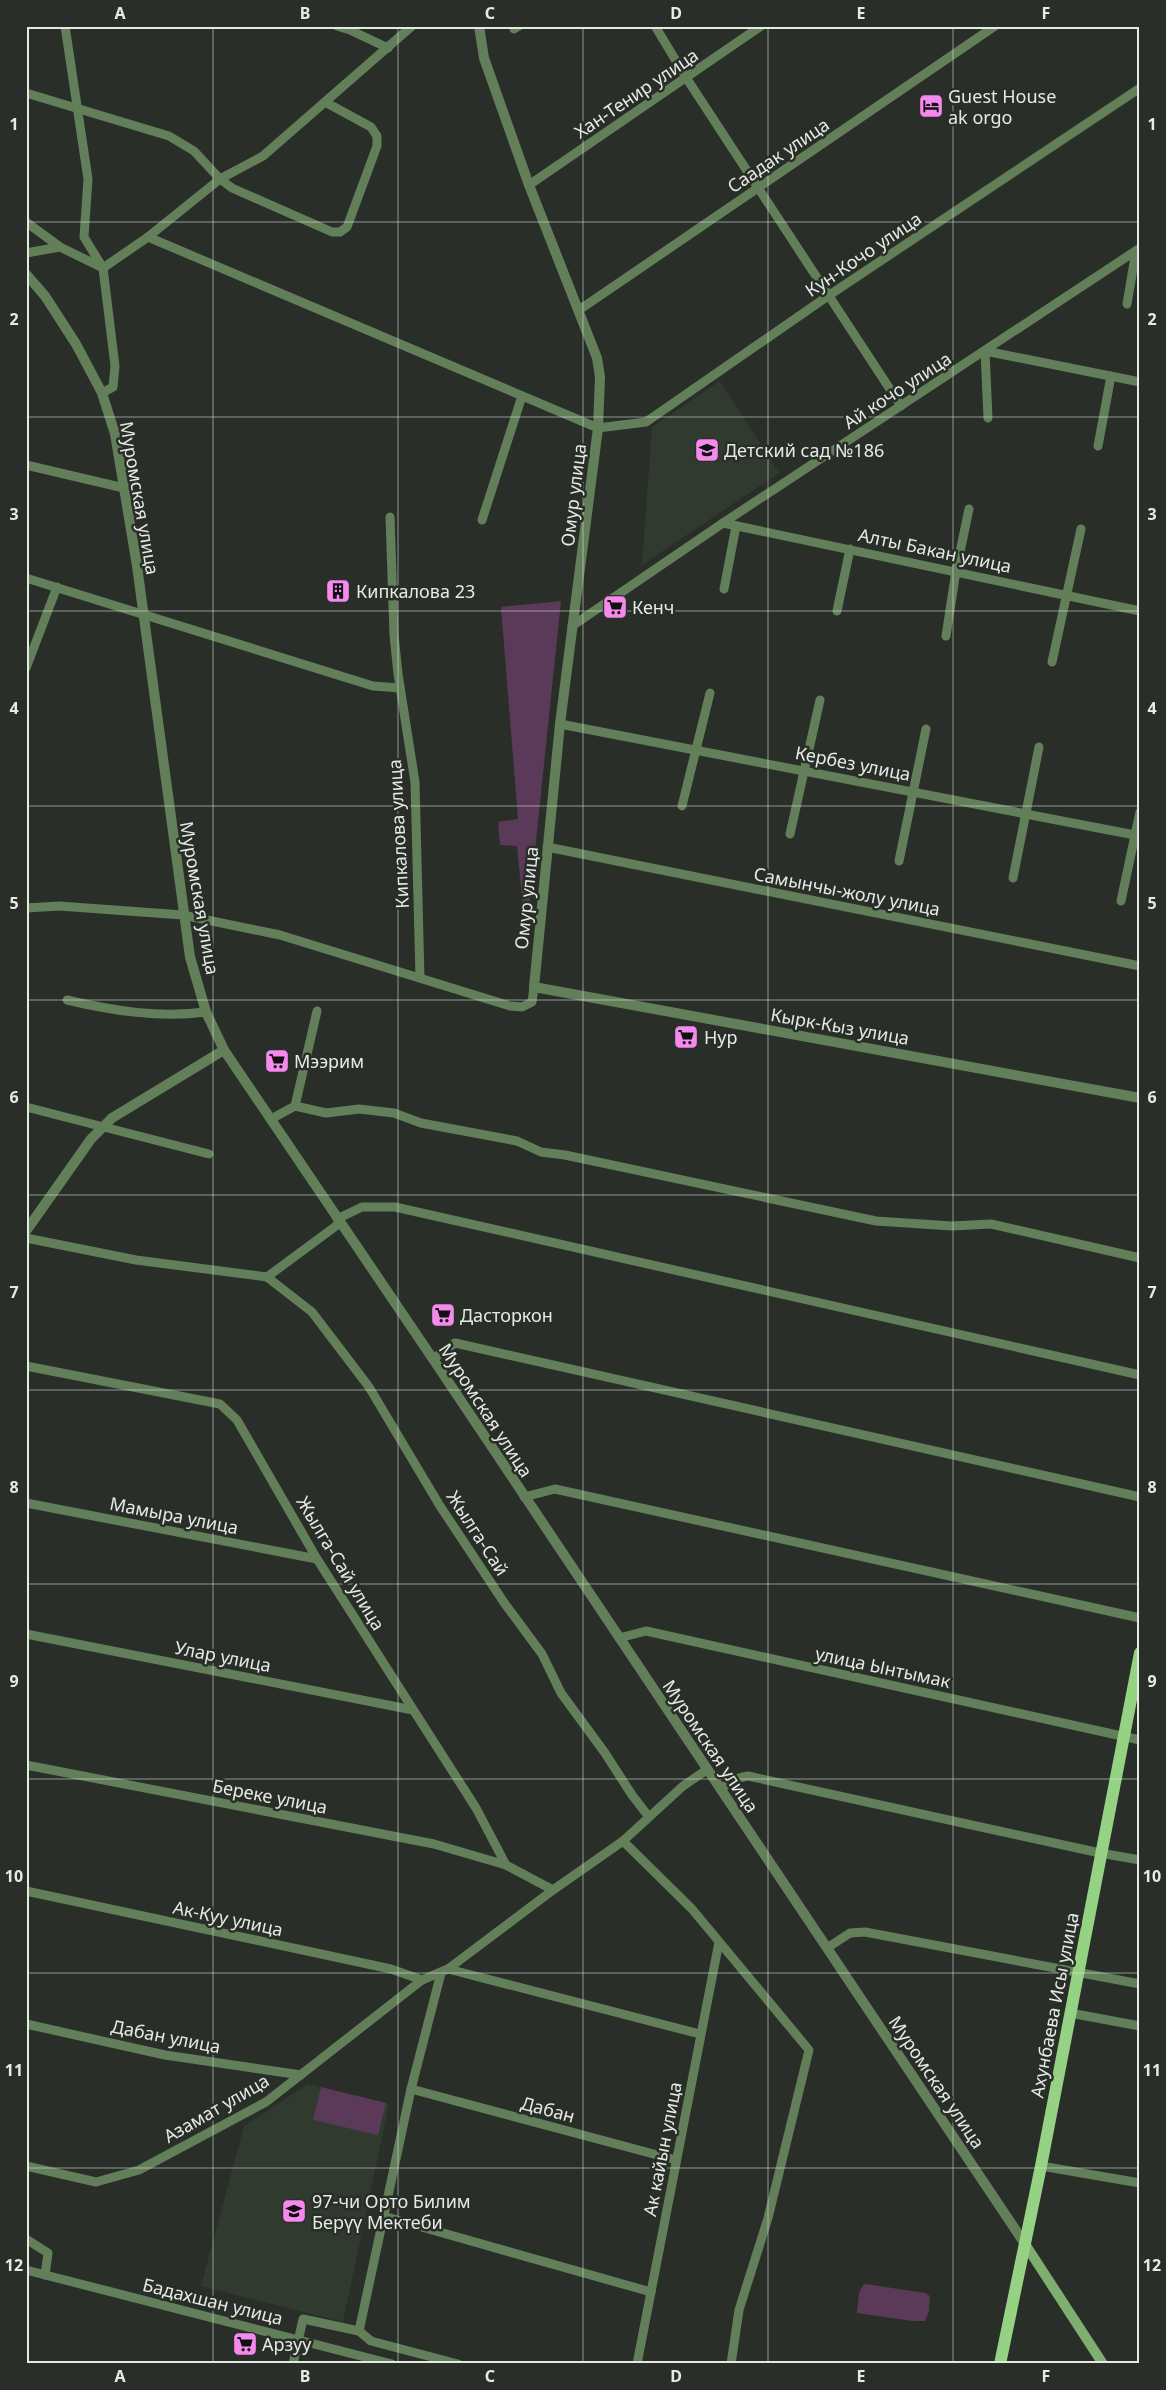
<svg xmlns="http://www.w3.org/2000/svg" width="1166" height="2390" font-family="'Noto Sans',sans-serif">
<rect width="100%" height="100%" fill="#292f28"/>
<!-- built -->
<g fill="#313a2f">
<path d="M 720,381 L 779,473 L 642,565 L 652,427 Z"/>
<path d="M 308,2084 L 389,2104 L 343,2322 L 201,2286 L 244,2126 Z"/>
</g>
<!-- green -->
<g fill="#5b3958">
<path d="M 561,601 L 528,918 L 524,918 L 517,846 L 500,845 L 498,822 L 518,819 L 501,607 Z"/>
<path d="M 321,2087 L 386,2103 L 378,2135 L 313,2120 Z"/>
<path d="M 866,2284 L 925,2293 L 930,2296 L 929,2311 L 925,2321 L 912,2321 L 857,2313 L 859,2293 L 863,2285 Z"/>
</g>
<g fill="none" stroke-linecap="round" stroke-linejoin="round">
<!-- minor -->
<g stroke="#627f5a" stroke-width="9">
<path d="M 65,26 L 88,179 L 84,237 L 103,268 L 115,366 L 113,387 L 102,393"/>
<path d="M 337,26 L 350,30 L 388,48"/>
<path d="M 655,26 L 687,79 L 901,406"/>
<path d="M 514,29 L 519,26"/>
<path d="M 26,93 L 169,136 L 194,151 L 220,179 L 232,188 L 332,232 L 340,232 L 347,227 L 377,146 L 377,136 L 371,127 L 325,102"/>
<path d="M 529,185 L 761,26"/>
<path d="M 26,222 L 60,247 L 103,268 L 148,237 L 220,179 L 263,156 L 412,26"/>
<path d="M 148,237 L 598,428 L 646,422 L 828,296 L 1140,88"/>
<path d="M 26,253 L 60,247"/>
<path d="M 1127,304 L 1136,251"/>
<path d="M 579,310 L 995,26"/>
<path d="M 988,418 L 985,351 L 1140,382"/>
<path d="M 1098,446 L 1111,376"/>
<path d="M 26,465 L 124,488"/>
<path d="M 390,517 L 394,635 L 398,674 L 415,782 L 420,978"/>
<path d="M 482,520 L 522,396"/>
<path d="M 723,523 L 1140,611"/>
<path d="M 26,578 L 373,686 L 400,688"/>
<path d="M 724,589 L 736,526"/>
<path d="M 837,611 L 850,549"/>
<path d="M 572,626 L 723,523 L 1140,248"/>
<path d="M 946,636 L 956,571 L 969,509"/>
<path d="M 1052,662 L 1081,529"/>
<path d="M 26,668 L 57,587"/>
<path d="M 560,724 L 1140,836"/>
<path d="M 682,806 L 710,693"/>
<path d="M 790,834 L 820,700"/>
<path d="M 547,847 L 1140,966"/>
<path d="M 899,861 L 926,729"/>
<path d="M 1013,878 L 1039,747"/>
<path d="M 1121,901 L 1140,812"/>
<path d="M 26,908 L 59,906 L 183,915 L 280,935 L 510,1006 L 522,1007 L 532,1002 L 534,987"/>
<path d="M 67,1000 C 114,1011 159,1018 206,1012"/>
<path d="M 295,1106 L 317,1011"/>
<path d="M 26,1107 L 209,1154"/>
<path d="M 271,1119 L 295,1106 L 326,1113 L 359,1109 L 394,1113 L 421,1123 L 517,1141 L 541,1152 L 565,1155 L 876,1221 L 952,1226 L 991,1224 L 1140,1258"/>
<path d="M 337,1219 L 362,1207 L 395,1207 L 1140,1375"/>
<path d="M 26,1238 L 136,1260 L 267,1277 L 340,1223"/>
<path d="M 267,1277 L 312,1312 L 369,1387 L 440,1506 L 505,1604 L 542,1654 L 561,1693 L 605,1753 L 632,1795 L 649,1817"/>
<path d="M 433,1359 L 455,1343 L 1140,1497"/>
<path d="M 26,1366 L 220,1404 L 237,1420 L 317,1559 L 476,1808 L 506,1865 L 553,1890"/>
<path d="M 524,1497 L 555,1489 L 1140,1618"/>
<path d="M 26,1503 L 317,1559"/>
<path d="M 26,1634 L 413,1710"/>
<path d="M 619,1638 L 646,1631 L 1140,1740"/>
<path d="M 26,1765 L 434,1844 L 506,1865"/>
<path d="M 721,1788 L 739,1778 L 748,1776 L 1100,1853 L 1140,1860"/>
<path d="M 623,1841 L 692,1909 L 809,2050 L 768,2218 L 739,2310 L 731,2364"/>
<path d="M 26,1891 L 391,1969 L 422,1980"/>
<path d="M 827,1948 L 850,1933 L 865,1932 L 1140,1984"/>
<path d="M 448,1969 L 700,2034"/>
<path d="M 441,1973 L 411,2089 L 359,2331 L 371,2341 L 458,2364"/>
<path d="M 1070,2013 L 1140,2026"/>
<path d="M 26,2024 L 165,2055 L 301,2075"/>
<path d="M 411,2089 L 676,2160"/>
<path d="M 26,2166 L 96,2182 L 139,2170 L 266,2102 L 422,1980 L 448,1969 L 553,1890 L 623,1841 L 683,1786 L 708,1769"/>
<path d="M 1041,2166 L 1140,2183"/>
<path d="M 383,2216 L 651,2292"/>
<path d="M 26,2239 L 48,2253 L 45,2275"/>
<path d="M 26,2270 L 392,2364"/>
<path d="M 293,2364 L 303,2319 L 359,2331"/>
<path d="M 637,2364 L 719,1942"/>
</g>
<!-- tertiary -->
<g stroke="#627f5a" stroke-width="10">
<path d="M 479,26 L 484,58 L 529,185 L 597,358 L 600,377 L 598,428 L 560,724 L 534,987 L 1140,1098"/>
<path d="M 26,274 L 45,296 L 76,344 L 102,393 L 115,434 L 137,566 L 190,957 L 206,1012 L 224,1050 L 433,1359 L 1025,2244"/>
<path d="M 26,1231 L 91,1139 L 112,1118 L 224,1050"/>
</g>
<!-- secondary -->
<path stroke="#7fae71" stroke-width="10" d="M 1025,2244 L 1103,2364"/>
<!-- primary -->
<path stroke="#95d283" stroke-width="12" d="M 1000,2364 L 1041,2166 L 1140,1653"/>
</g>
<!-- grid -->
<path fill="none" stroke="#e6eae5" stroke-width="1" stroke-opacity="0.55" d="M 213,26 L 213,2364M 398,26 L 398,2364M 583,26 L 583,2364M 768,26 L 768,2364M 953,26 L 953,2364M 26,222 L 1140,222M 26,417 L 1140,417M 26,611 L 1140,611M 26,806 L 1140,806M 26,1000 L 1140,1000M 26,1195 L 1140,1195M 26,1390 L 1140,1390M 26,1584 L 1140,1584M 26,1779 L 1140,1779M 26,1973 L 1140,1973M 26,2168 L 1140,2168"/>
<!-- icons -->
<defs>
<symbol id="hotel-square" viewBox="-11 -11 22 22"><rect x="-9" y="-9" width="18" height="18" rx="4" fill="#f589ee" stroke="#292f28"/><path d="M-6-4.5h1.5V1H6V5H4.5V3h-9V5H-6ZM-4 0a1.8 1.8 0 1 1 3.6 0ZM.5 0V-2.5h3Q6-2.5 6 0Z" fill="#111"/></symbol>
<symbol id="school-square" viewBox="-11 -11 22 22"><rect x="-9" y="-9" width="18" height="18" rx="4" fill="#f589ee" stroke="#292f28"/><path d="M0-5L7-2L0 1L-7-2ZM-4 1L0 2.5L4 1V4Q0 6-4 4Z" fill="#111"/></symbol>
<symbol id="building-square" viewBox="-11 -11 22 22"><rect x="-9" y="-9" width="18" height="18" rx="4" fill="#f589ee" stroke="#292f28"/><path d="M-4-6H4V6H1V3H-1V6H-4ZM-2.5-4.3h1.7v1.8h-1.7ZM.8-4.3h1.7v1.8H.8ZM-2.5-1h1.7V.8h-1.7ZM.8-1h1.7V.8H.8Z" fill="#111"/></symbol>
<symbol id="supermarket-square" viewBox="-11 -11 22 22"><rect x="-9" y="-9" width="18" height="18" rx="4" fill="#f589ee" stroke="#292f28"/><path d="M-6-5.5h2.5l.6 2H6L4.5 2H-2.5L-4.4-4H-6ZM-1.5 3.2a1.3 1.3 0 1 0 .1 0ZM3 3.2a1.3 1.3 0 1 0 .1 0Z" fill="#111"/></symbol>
</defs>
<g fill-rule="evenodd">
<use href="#hotel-square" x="917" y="92" width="28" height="28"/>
<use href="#school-square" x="693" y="436" width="28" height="28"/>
<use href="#building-square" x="324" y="577" width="28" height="28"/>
<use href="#supermarket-square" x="601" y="593" width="28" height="28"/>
<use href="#supermarket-square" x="672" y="1023" width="28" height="28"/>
<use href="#supermarket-square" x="263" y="1047" width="28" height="28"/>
<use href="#supermarket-square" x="429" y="1301" width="28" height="28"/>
<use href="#school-square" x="280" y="2197" width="28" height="28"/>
<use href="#supermarket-square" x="231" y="2330" width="28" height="28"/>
</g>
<g text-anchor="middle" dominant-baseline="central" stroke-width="5" stroke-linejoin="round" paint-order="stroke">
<!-- street labels -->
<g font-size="18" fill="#e6eae5" stroke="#292f28">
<text transform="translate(636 93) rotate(-34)">Хан-Тенир улица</text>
<text transform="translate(778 155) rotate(-34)">Саадак улица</text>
<text transform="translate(863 254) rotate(-34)">Кун-Кочо улица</text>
<text transform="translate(897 390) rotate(-33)">Ай кочо улица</text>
<text transform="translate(573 495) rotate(-83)">Омур улица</text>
<text transform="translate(140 498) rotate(80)">Муромская улица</text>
<text transform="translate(935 550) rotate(12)">Алты Бакан улица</text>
<text transform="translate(853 763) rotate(11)">Кербез улица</text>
<text transform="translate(398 834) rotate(-93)">Кипкалова улица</text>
<text transform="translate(847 891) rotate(11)">Самынчы-жолу улица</text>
<text transform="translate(200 898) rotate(80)">Муромская улица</text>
<text transform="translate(526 898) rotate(-84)">Омур улица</text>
<text transform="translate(840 1026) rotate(10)">Кырк-Кыз улица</text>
<text transform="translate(486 1410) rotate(57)">Муромская улица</text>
<text transform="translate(174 1515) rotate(11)">Мамыра улица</text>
<text transform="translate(478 1533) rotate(57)">Жылга-Сай</text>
<text transform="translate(341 1563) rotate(59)">Жылга-Сай улица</text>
<text transform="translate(223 1656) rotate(11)">Улар улица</text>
<text transform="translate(883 1667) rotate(12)">улица Ынтымак</text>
<text transform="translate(711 1746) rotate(56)">Муромская улица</text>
<text transform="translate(270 1796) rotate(11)">Береке улица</text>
<text transform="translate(228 1918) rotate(12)">Ак-Куу улица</text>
<text transform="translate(1054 2005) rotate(-79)">Ахунбаева Исы улица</text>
<text transform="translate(166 2036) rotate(11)">Дабан улица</text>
<text transform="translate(937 2082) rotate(56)">Муромская улица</text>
<text transform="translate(216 2108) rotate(-30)">Азамат улица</text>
<text transform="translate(548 2109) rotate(15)">Дабан</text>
<text transform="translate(662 2149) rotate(-79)">Ак кайын улица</text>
<text transform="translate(213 2301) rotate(14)">Бадахшан улица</text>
</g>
<!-- poi labels -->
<g font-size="18" fill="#e6eae5" stroke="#292f28" text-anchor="start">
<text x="948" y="96">Guest House<tspan x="948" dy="21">ak orgo</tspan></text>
<text x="724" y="450">Детский сад №186</text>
<text x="356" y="591">Кипкалова 23</text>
<text x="632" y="607">Кенч</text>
<text x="704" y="1037">Нур</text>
<text x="294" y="1061">Мээрим</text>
<text x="460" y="1315">Дасторкон</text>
<text x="312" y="2201">97-чи Орто Билим<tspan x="312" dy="21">Берүү Мектеби</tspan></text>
<text x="262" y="2344">Арзуу</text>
</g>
</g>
<!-- border -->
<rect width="1166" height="2390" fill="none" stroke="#292f28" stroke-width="55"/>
<rect x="28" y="28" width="1110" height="2334" fill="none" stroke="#e6eae5" stroke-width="2"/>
<g font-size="16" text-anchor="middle" font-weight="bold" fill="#e6eae5">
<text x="120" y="19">A</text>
<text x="305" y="19">B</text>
<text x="490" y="19">C</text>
<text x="676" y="19">D</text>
<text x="861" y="19">E</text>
<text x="1046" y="19">F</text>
<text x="14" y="130">1</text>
<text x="1152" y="130">1</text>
<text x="14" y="325">2</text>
<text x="1152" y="325">2</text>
<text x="14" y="520">3</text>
<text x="1152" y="520">3</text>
<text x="14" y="714">4</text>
<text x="1152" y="714">4</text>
<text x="14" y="909">5</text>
<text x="1152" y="909">5</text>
<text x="14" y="1103">6</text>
<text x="1152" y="1103">6</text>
<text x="14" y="1298">7</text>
<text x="1152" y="1298">7</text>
<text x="14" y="1493">8</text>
<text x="1152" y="1493">8</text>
<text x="14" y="1687">9</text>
<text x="1152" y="1687">9</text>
<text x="14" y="1882">10</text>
<text x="1152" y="1882">10</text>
<text x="14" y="2076">11</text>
<text x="1152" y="2076">11</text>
<text x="14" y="2271">12</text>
<text x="1152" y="2271">12</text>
<text x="120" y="2382">A</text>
<text x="305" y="2382">B</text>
<text x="490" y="2382">C</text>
<text x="676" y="2382">D</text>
<text x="861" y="2382">E</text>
<text x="1046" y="2382">F</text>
</g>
</svg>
